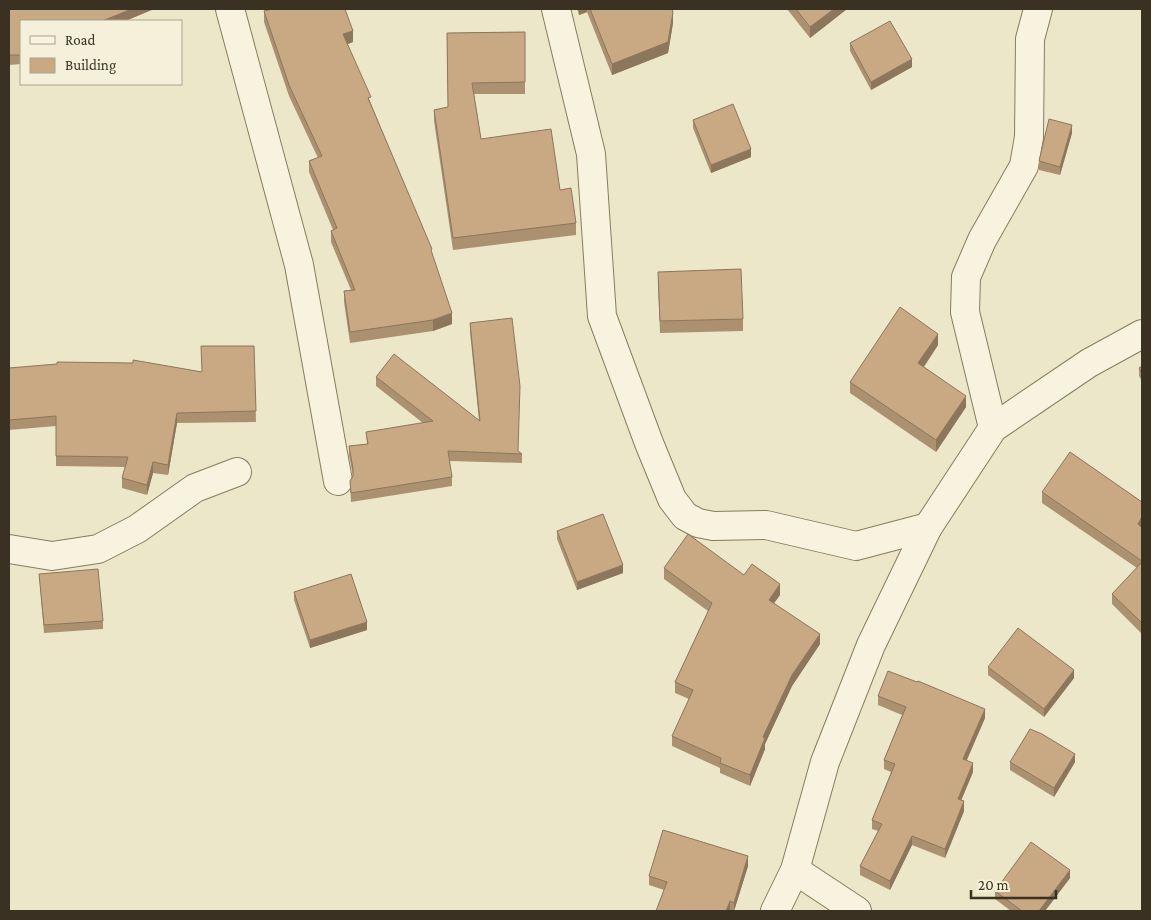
<svg xmlns="http://www.w3.org/2000/svg" width="1151" height="920" font-family="'Crimson Pro',serif">
<rect width="100%" height="100%" fill="#ede7ca"/>
<g fill="none" stroke-linecap="round" stroke-linejoin="round">
<defs>
<g id="minor">
<path d="M 230,9 L 299,265 L 338,481"/>
<path d="M 556,9 L 591,154 L 602,316 L 649,443 L 672,499 L 685,516 L 698,523 L 713,526 L 766,525 L 856,546 L 928,527"/>
<path d="M 993,428 L 965,312 L 966,277 L 982,240 L 1024,166 L 1029,137 L 1030,39 L 1038,9"/>
<path d="M 9,549 L 52,556 L 98,549 L 137,529 L 195,488 L 237,472"/>
<path d="M 795,870 L 857,911"/>
<path d="M 775,911 L 795,870 L 825,762 L 871,645 L 928,527 L 993,428 L 1089,363 L 1142,334"/>
</g>
</defs>
<!-- minor casing -->
<use href="#minor" stroke="#897b5f" stroke-width="30"/>
<!-- minor -->
<use href="#minor" stroke="#f8f3de" stroke-width="28"/>
</g>
<!-- wall -->
<g fill="#ac9171">
<path d="M 9,9 L 154,9 L 125,21 L 21,21 L 21,64 L 9,65 Z"/>
<path d="M 577,9 L 672,9 L 673,23 L 668,53 L 612,75 L 587,12 L 579,15 Z"/>
<path d="M 787,9 L 847,9 L 810,38 Z"/>
<path d="M 264,11 L 353,42 L 347,44 L 432,255 L 452,324 L 433,331 L 350,343 L 344,302 L 344,291 L 351,290 L 331,242 L 331,231 L 333,230 L 309,172 L 309,161 L 318,158 L 289,96 L 264,22 Z"/>
<path d="M 525,32 L 525,94 L 474,94 L 481,139 L 560,190 L 576,223 L 576,235 L 453,250 L 434,121 L 434,110 L 448,107 L 447,33 Z"/>
<path d="M 850,43 L 912,67 L 871,90 L 850,51 Z"/>
<path d="M 693,120 L 751,157 L 711,173 L 693,128 Z"/>
<path d="M 1072,133 L 1060,175 L 1039,170 L 1039,161 Z"/>
<path d="M 658,283 L 743,319 L 743,331 L 660,333 Z"/>
<path d="M 470,323 L 518,451 L 522,454 L 522,463 L 449,461 L 452,477 L 452,486 L 351,502 L 350,481 L 353,476 L 349,455 L 349,446 L 367,444 L 366,432 L 423,423 L 376,386 L 376,377 L 479,421 L 470,332 Z"/>
<path d="M 938,345 L 924,367 L 966,407 L 936,452 L 850,393 L 850,382 Z"/>
<path d="M 254,346 L 256,422 L 177,423 L 168,475 L 153,473 L 147,495 L 122,488 L 122,478 L 125,467 L 56,466 L 56,426 L 9,430 L 9,368 L 202,372 Z"/>
<path d="M 1142,366 L 1142,381 L 1139,376 L 1139,368 Z"/>
<path d="M 1042,492 L 1142,502 L 1142,634 L 1112,604 L 1112,594 L 1137,568 L 1042,503 Z"/>
<path d="M 557,531 L 623,573 L 577,590 L 557,539 Z"/>
<path d="M 664,568 L 744,575 L 780,595 L 774,603 L 820,644 L 792,686 L 765,744 L 765,749 L 750,786 L 720,773 L 720,768 L 672,746 L 672,736 L 689,699 L 675,693 L 675,682 L 708,611 L 664,579 Z"/>
<path d="M 39,574 L 103,621 L 103,629 L 44,633 Z"/>
<path d="M 294,592 L 367,630 L 310,648 L 294,600 Z"/>
<path d="M 988,667 L 1074,678 L 1044,717 L 988,675 Z"/>
<path d="M 878,696 L 985,718 L 967,760 L 973,772 L 961,800 L 964,811 L 945,858 L 912,845 L 890,890 L 860,875 L 860,866 L 878,831 L 872,829 L 872,820 L 891,772 L 884,769 L 884,760 L 902,715 L 878,705 Z"/>
<path d="M 1010,762 L 1075,762 L 1054,797 L 1010,770 Z"/>
<path d="M 748,866 L 734,911 L 656,911 L 664,890 L 649,885 L 649,876 Z"/>
<path d="M 1070,878 L 1045,911 L 1011,911 L 995,899 L 995,891 Z"/>
</g>
<!-- shaded-wall -->
<g fill="#8c765c">
<path d="M 132,9 L 154,9 L 125,21 L 102,21 Z"/>
<path d="M 579,9 L 587,9 L 587,12 L 579,15 Z"/>
<path d="M 834,9 L 847,9 L 810,38 L 810,27 Z"/>
<path d="M 673,12 L 673,23 L 668,53 L 612,75 L 612,64 Z"/>
<path d="M 353,31 L 353,42 L 343,46 L 343,34 Z"/>
<path d="M 912,59 L 912,67 L 871,90 L 871,82 Z"/>
<path d="M 1072,125 L 1072,133 L 1060,175 L 1060,167 Z"/>
<path d="M 751,149 L 751,157 L 711,173 L 711,165 Z"/>
<path d="M 452,313 L 452,324 L 433,331 L 433,320 Z"/>
<path d="M 938,334 L 938,345 L 918,375 L 918,363 Z"/>
<path d="M 966,396 L 966,407 L 936,452 L 936,440 Z"/>
<path d="M 177,413 L 177,423 L 168,475 L 168,465 Z"/>
<path d="M 153,462 L 153,473 L 147,495 L 147,485 Z"/>
<path d="M 1142,517 L 1142,528 L 1138,534 L 1138,524 Z"/>
<path d="M 623,565 L 623,573 L 577,590 L 577,582 Z"/>
<path d="M 780,584 L 780,595 L 769,610 L 769,600 Z"/>
<path d="M 367,622 L 367,630 L 310,648 L 310,640 Z"/>
<path d="M 820,634 L 820,644 L 792,686 L 765,744 L 765,749 L 750,786 L 750,775 L 763,737 L 792,675 Z"/>
<path d="M 1074,670 L 1074,678 L 1044,717 L 1044,709 Z"/>
<path d="M 985,709 L 985,718 L 963,768 L 963,759 Z"/>
<path d="M 1075,754 L 1075,762 L 1054,797 L 1054,788 Z"/>
<path d="M 973,763 L 973,772 L 958,808 L 958,799 Z"/>
<path d="M 964,801 L 964,811 L 945,858 L 945,849 Z"/>
<path d="M 912,836 L 912,845 L 890,890 L 890,881 Z"/>
<path d="M 748,856 L 748,866 L 734,911 L 734,903 Z"/>
<path d="M 1070,870 L 1070,878 L 1045,911 L 1039,911 Z"/>
<path d="M 730,901 L 730,911 L 726,911 Z"/>
</g>
<!-- building -->
<g fill="#c8a983" stroke="#8c765c">
<path d="M 9,9 L 132,9 L 102,21 L 21,21 L 21,55 L 9,55 Z"/>
<path d="M 272,9 L 345,9 L 353,31 L 343,34 L 371,97 L 368,98 L 432,249 L 431,250 L 452,313 L 433,320 L 350,332 L 344,291 L 355,290 L 331,231 L 337,228 L 309,161 L 322,156 L 289,85 L 264,11 Z"/>
<path d="M 590,9 L 672,9 L 673,12 L 668,42 L 612,64 Z"/>
<path d="M 796,9 L 834,9 L 810,27 Z"/>
<path d="M 890,21 L 912,59 L 871,82 L 850,43 Z"/>
<path d="M 525,32 L 525,82 L 472,83 L 481,139 L 551,129 L 560,190 L 571,188 L 576,223 L 453,238 L 434,110 L 448,107 L 447,33 Z"/>
<path d="M 733,104 L 751,149 L 711,165 L 693,120 Z"/>
<path d="M 1049,119 L 1072,125 L 1060,167 L 1039,161 Z"/>
<path d="M 741,269 L 743,319 L 660,321 L 658,272 Z"/>
<path d="M 900,307 L 938,334 L 918,363 L 966,396 L 936,440 L 850,382 Z"/>
<path d="M 512,318 L 520,386 L 518,451 L 522,454 L 448,451 L 452,477 L 351,493 L 350,481 L 353,476 L 353,469 L 349,446 L 368,444 L 366,432 L 433,421 L 376,377 L 394,354 L 480,421 L 470,323 Z"/>
<path d="M 201,346 L 254,346 L 256,411 L 177,413 L 168,465 L 153,462 L 147,485 L 122,478 L 128,457 L 56,456 L 56,416 L 9,420 L 9,368 L 57,364 L 57,362 L 133,363 L 133,360 L 202,372 Z"/>
<path d="M 1142,366 L 1142,373 L 1139,368 Z"/>
<path d="M 1070,452 L 1142,502 L 1142,517 L 1138,524 L 1142,528 L 1142,561 L 1042,492 Z"/>
<path d="M 603,514 L 623,565 L 577,582 L 557,531 Z"/>
<path d="M 688,534 L 744,575 L 752,564 L 780,584 L 769,600 L 820,634 L 792,675 L 763,737 L 765,738 L 750,775 L 720,763 L 721,758 L 672,736 L 693,690 L 675,682 L 712,603 L 664,568 Z"/>
<path d="M 1142,562 L 1142,623 L 1112,594 Z"/>
<path d="M 98,569 L 103,621 L 44,625 L 39,574 Z"/>
<path d="M 351,574 L 367,622 L 310,640 L 294,592 Z"/>
<path d="M 1018,628 L 1074,670 L 1044,709 L 988,667 Z"/>
<path d="M 888,671 L 917,682 L 918,681 L 985,709 L 963,759 L 973,763 L 958,799 L 964,801 L 945,849 L 912,836 L 890,881 L 860,866 L 882,824 L 872,820 L 895,764 L 884,760 L 906,707 L 878,696 Z"/>
<path d="M 1030,729 L 1042,734 L 1075,754 L 1054,788 L 1010,762 Z"/>
<path d="M 663,830 L 748,856 L 734,903 L 730,901 L 726,911 L 656,911 L 667,882 L 649,876 Z"/>
<path d="M 1031,842 L 1070,870 L 1039,911 L 1022,911 L 995,891 Z"/>
</g>
<!-- border -->
<rect width="1151" height="920" fill="none" stroke="#3a3122" stroke-width="20"/>
<!-- legend -->
<rect x="20" y="20" width="162" height="65" fill="#f4f0da" stroke="#aaa490"/>
<rect x="30" y="36" width="25" height="8" fill="#f8f3de" stroke="#aaa490"/>
<text x="65" y="45" font-size="15" fill="#3a3122">Road</text>
<rect x="30" y="58" width="25" height="15" fill="#c8a983" stroke="#aaa490"/>
<text x="65" y="70" font-size="15" fill="#3a3122">Building</text>
<!-- scale -->
<path d="M971 890v8h85v-8" fill="none" stroke="#3a3122" stroke-width="2.5"/>
<text x="978" y="890" font-size="15" fill="#3a3122" stroke="#f4f0da" stroke-width="4" paint-order="stroke">20 m</text>
</svg>
